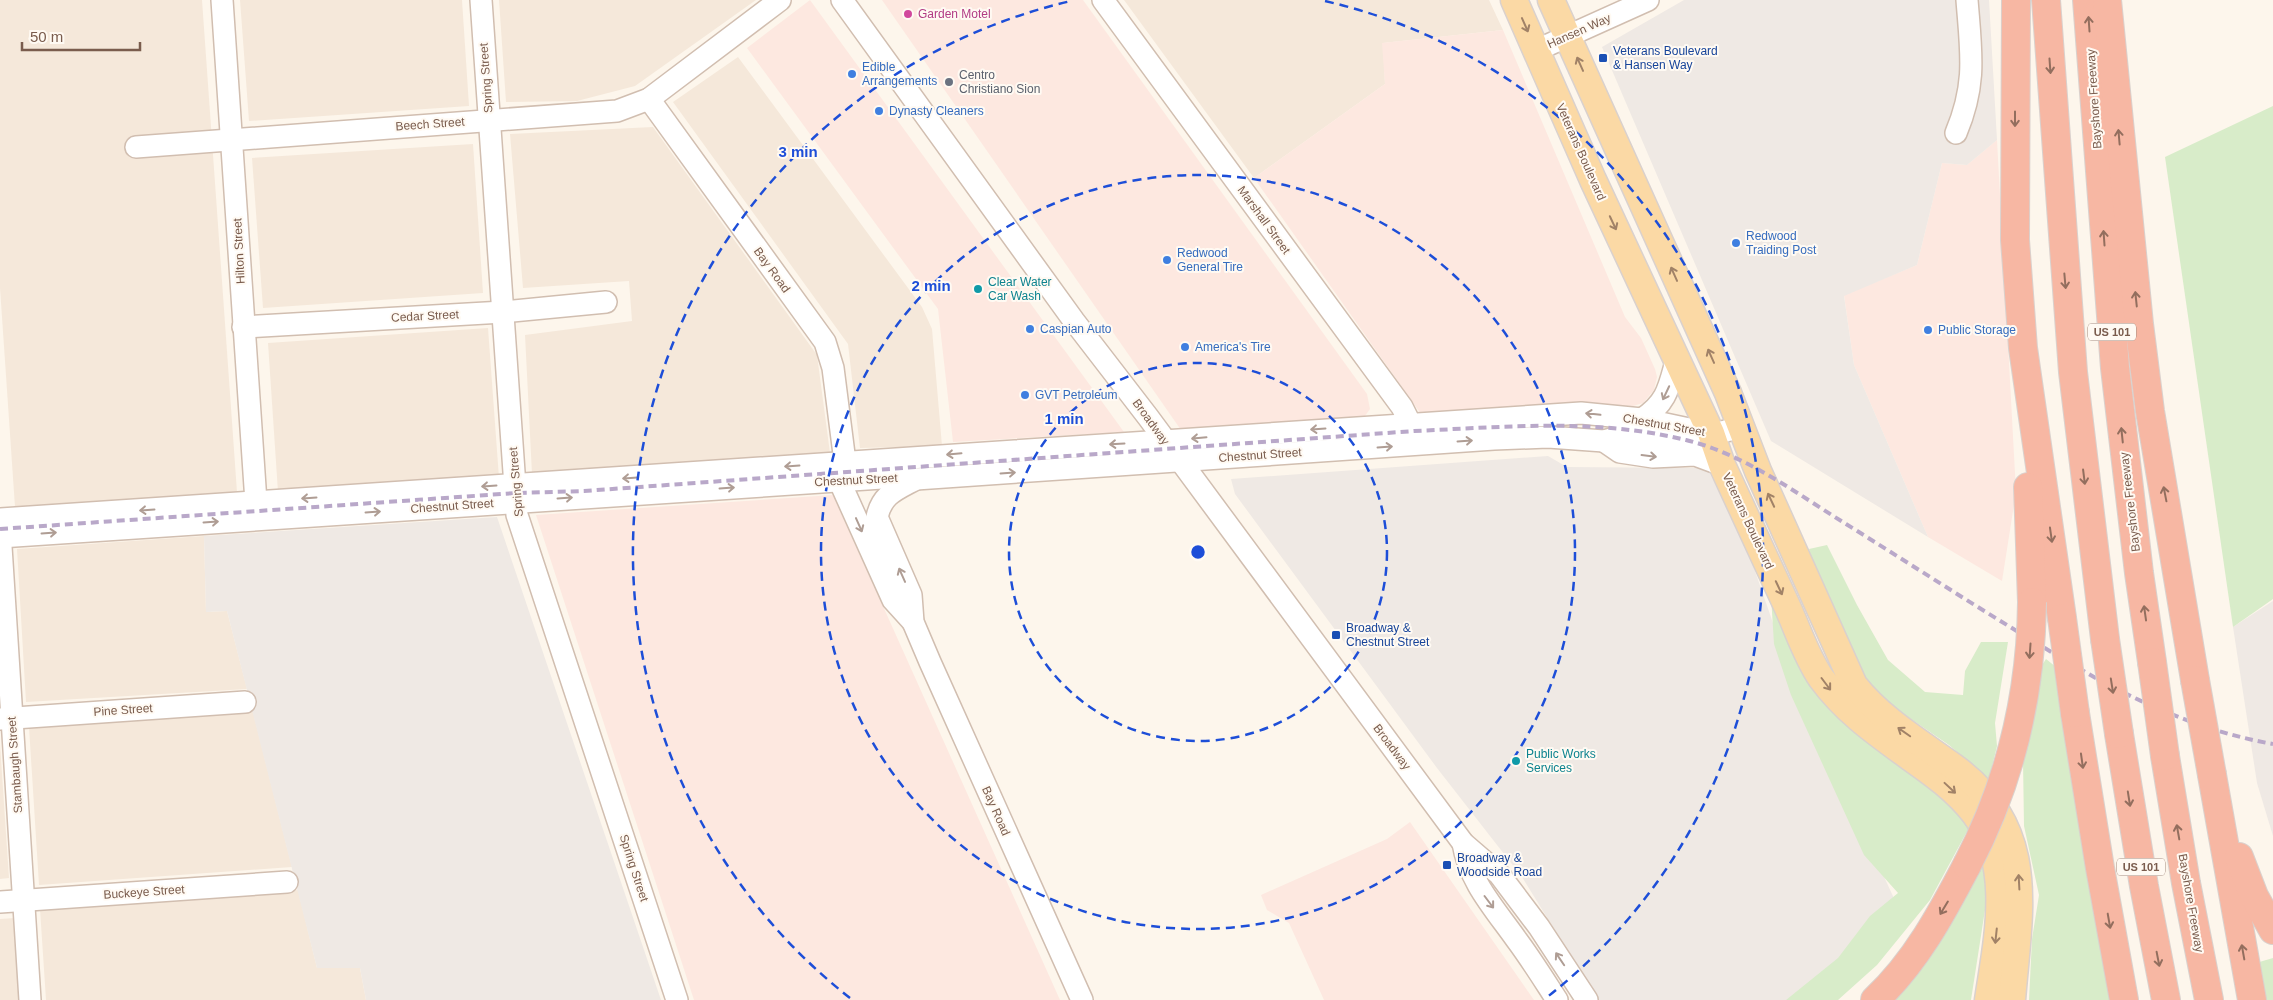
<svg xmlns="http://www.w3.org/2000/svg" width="2273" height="1000" font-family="Helvetica,sans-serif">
<rect width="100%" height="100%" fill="#fdf6ec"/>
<!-- residential -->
<g fill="#f5e8da">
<path d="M 0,0 L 202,0 L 237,492 L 15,507 L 0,288 Z"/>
<path d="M 240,0 L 462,0 L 469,106 L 249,121 Z"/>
<path d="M 499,0 L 756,0 L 635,86 L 577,101 L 506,102 Z"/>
<path d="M 1124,0 L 1489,0 L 1503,30 L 1383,43 L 1385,84 L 1254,178 Z"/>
<path d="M 738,57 L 922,307 L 932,329 L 942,446 L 860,448 L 848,344 L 673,102 Z"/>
<path d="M 653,127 L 817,355 L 830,453 L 532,474 L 525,335 L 632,321 L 629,281 L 523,288 L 510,134 Z"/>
<path d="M 473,144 L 483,293 L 263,308 L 252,158 Z"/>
<path d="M 488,328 L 499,478 L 278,492 L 268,343 Z"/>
<path d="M 204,536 L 206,612 L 227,611 L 247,689 L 26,702 L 17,549 Z"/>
<path d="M 253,712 L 292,867 L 39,885 L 29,727 Z"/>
<path d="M 0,744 L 9,878 L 0,879 Z"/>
<path d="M 298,890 L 317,968 L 360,968 L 366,1000 L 46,1000 L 40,909 Z"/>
<path d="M 15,918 L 21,1000 L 0,1000 L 0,919 Z"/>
</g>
<!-- commercial -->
<g fill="#fde8e0">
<path d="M 810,0 L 1124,432 L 953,442 L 938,309 L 747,48 Z"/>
<path d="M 882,0 L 1083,0 L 1367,394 L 1370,409 L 1362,420 L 1181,430 Z"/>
<path d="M 1503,30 L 1625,317 L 1641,338 L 1655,369 L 1657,377 L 1654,390 L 1643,403 L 1633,406 L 1587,404 L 1421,414 L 1254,178 L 1385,84 L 1382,43 Z"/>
<path d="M 1997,140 L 2016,492 L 2002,581 L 1928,537 L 1854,365 L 1844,295 L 1917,265 L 1942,163 L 1967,165 Z"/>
<path d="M 833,495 L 1060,1000 L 694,1000 L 536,515 Z"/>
<path d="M 1410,822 L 1534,1000 L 1324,1000 L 1289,923 L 1267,910 L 1261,895 L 1387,839 Z"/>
</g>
<!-- industrial -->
<g fill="#efe9e4">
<path d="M 1684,0 L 1989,0 L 1997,140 L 1967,165 L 1942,163 L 1917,265 L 1844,296 L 1854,365 L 1928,537 L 1771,441 L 1602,47 Z"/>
<path d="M 1548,456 L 1567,467 L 1696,468 L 1709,472 L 1746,545 L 1790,672 L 1903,918 L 1820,1000 L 1598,1000 L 1522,877 L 1437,768 L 1235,494 L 1231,479 Z"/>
<path d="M 497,517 L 661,1000 L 366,1000 L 360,968 L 317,968 L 227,611 L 206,612 L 204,536 Z"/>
<path d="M 2273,601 L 2273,836 L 2257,783 L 2233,627 Z"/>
</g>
<!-- green -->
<g fill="#d8ecc9">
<path d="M 2273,106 L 2273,599 L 2233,627 L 2165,157 Z"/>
<path d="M 1827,545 L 1857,605 L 1888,660 L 1925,692 L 1963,695 L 1965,671 L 1981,642 L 2008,642 L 1995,723 L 1997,746 L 1989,779 L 1949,745 L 1879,697 L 1867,680 L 1814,568 L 1809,549 Z"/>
<path d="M 1771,596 L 1800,662 L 1971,824 L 1930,900 L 1877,965 L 1838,1000 L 1786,1000 L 1838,958 L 1870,916 L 1898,893 L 1864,855 L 1791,695 L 1774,644 Z"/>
<path d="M 2046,659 L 2056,667 L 2084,854 L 2110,1000 L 2029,1000 L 2032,939 L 2039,895 L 2024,826 L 2023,760 L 2039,670 Z"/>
<path d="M 1983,852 L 1987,897 L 1971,1000 L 1892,1000 Z"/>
<path d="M 2273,958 L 2273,1000 L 2264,1000 L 2256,963 Z"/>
</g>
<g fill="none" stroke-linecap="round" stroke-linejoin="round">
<defs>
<g id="minor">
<path d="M 222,0 L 256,502"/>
<path d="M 481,0 L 517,515 L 677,1000"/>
<path d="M 842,0 L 1074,321 L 1148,417 L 1463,843 L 1499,874 L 1539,927 L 1587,1000"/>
<path d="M 1103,0 L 1402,407 L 1416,435"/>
<path d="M 1537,50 L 1648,0"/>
<path d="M 649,99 L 825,342 L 833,368 L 845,462"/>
<path d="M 1956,133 C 1977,83 1971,52 1967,0"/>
<path d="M 136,147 L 617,111 L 649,99 L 780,0"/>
<path d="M 243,327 L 503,312 L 606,302"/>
<path d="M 1642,419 C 1668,402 1669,386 1677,358"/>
<path d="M 1604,441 L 1620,452 L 1653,457 L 1695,455 L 1722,465"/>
<path d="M 916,479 C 896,490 882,494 877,517 L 911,595 L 913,622 L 930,662 L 1082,1000"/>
<path d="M 839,480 L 893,600 L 913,622"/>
<path d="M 0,519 L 1581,413 L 1642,419 L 1703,432"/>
<path d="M 0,531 L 30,1000"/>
<path d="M 0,537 L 897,477 L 916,479 L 1494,439 L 1548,437 L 1604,441 L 1621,436 L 1661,442 L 1687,440 L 1743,427"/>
<path d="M 0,719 L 245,702"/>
<path d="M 1463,843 C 1469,881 1494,908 1516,939 C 1531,959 1544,980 1557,1000"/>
<path d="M 0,902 L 287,882"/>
</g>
<g id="major">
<path d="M 1514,0 L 1593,180 L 1711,433 L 1722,465 C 1744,512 1765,559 1787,606 C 1798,630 1806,656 1821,678 C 1845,711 1875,732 1908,756 C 1932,773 1955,789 1974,813 C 2014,865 1997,940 1988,1000"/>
<path d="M 1551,0 L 1728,393 L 1758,471 L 1854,685 C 1881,719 1918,741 1954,767 C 2039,829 2019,909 2012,1000"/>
</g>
<g id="highway">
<path d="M 2016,0 L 2015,240 L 2023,348 L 2062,618"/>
<path d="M 2046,0 L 2073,372 L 2105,639"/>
<path d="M 2087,0 L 2115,368 L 2139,573 L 2152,662"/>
<path d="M 2107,0 L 2139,324 L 2150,411 L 2195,680"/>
<path d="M 2028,487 L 2032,602"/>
<path d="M 2075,713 L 2100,868 L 2124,1000"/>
<path d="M 2119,734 L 2144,886 L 2166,1000"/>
<path d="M 2165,756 L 2186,883 L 2209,1000"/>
<path d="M 2212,775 L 2252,1000"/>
<path d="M 2239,857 L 2254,896 L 2273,930"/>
<path d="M 1875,1000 C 1915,963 1942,913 1967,865"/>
</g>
</defs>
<!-- minor casing -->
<use href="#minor" stroke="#d1beb0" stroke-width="24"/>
<!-- major casing -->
<use href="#major" stroke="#dad1cd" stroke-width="29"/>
<!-- highway casing -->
<use href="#highway" stroke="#dad1cd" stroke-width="30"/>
<!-- minor -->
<use href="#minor" stroke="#fff" stroke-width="21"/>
<!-- major -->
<use href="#major" stroke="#fbd9a5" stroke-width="26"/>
<!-- highway -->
<use href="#highway" stroke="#f7b7a3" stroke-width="28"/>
<!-- rail -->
<path stroke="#b9a8c9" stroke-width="4" stroke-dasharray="8 5" stroke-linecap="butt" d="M 0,529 L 516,493 L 584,491 L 1414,431 C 1506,427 1596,418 1686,440 C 1744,454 1796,493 1846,524 C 1931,577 2015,632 2101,681 C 2156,710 2211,733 2273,744"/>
<defs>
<g id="highway-bridge">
<path d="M 2062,618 L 2075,713"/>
<path d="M 2105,639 L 2119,734"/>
<path d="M 2152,662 L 2165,756"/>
<path d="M 2195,680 L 2212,775"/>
<path d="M 1967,865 C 2010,783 2031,695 2032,602"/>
</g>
</defs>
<!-- highway-bridge casing -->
<use href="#highway-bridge" stroke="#dad1cd" stroke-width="30" stroke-linecap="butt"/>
<!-- highway-bridge -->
<use href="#highway-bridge" stroke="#f7b7a3" stroke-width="28"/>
</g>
<!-- one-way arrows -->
<defs><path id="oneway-shaft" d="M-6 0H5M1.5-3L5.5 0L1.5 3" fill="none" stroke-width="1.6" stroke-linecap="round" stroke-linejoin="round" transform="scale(1.25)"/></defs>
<g stroke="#936e5e">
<use href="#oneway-shaft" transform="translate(2089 24) rotate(-94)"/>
<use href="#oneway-shaft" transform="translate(2050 66) rotate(86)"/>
<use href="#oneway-shaft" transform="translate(2015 119) rotate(90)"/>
<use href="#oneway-shaft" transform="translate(2119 137) rotate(-95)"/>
<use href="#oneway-shaft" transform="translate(2104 238) rotate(-94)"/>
<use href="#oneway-shaft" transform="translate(2065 281) rotate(85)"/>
<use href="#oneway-shaft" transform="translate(2136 299) rotate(-96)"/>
<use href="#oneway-shaft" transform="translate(2122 435) rotate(-96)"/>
<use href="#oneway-shaft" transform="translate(2084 477) rotate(83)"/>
<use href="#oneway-shaft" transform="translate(2165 494) rotate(-101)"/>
<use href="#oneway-shaft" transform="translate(2051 535) rotate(82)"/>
<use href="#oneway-shaft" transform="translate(2145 613) rotate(-98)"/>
<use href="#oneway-shaft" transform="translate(2030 651) rotate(94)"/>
<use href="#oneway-shaft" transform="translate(2112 686) rotate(81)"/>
<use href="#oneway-shaft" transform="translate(2082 761) rotate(82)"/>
<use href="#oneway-shaft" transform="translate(2129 799) rotate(81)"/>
<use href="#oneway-shaft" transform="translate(2178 832) rotate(-100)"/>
<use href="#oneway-shaft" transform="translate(1944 908) rotate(121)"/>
<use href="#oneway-shaft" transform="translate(2109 921) rotate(80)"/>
<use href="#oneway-shaft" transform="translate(2243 952) rotate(-100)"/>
<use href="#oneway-shaft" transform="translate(2158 959) rotate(79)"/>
</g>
<g stroke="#a18267">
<use href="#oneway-shaft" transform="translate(1525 25) rotate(66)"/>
<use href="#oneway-shaft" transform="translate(1580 64) rotate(-114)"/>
<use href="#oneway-shaft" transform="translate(1613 223) rotate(65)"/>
<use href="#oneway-shaft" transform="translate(1674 274) rotate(-114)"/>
<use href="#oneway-shaft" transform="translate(1711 356) rotate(-114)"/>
<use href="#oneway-shaft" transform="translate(1771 500) rotate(-115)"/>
<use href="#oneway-shaft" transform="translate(1779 588) rotate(65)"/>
<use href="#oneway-shaft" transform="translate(1826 684) rotate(53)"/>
<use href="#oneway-shaft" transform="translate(1904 732) rotate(-145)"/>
<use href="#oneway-shaft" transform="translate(1950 788) rotate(43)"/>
<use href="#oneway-shaft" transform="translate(2019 882) rotate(-93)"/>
<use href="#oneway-shaft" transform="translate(1996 936) rotate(96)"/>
</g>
<g stroke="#af9d94">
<use href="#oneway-shaft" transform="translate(1666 393) rotate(115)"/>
<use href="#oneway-shaft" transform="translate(1593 414) rotate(-174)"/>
<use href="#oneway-shaft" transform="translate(1318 429) rotate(176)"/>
<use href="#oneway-shaft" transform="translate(1199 438) rotate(175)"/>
<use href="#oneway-shaft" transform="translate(1465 441) rotate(-4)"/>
<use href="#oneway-shaft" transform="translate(1117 444) rotate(177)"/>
<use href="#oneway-shaft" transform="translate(1385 447) rotate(-4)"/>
<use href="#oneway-shaft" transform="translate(954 454) rotate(175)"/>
<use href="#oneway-shaft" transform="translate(1649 456) rotate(7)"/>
<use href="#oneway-shaft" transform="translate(792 466) rotate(176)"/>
<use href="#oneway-shaft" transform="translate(1008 473) rotate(-4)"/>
<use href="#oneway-shaft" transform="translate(630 478) rotate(176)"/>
<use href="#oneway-shaft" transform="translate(489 486) rotate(176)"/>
<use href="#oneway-shaft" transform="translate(727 488) rotate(-4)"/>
<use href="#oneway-shaft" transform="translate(309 498) rotate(176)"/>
<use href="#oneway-shaft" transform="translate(565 498) rotate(-4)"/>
<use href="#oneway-shaft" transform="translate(147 510) rotate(176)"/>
<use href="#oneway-shaft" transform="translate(373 512) rotate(-4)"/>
<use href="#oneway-shaft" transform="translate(211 522) rotate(-4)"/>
<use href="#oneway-shaft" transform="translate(859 525) rotate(66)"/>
<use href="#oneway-shaft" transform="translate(49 533) rotate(-4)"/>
<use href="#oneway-shaft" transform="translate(902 575) rotate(-114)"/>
<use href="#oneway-shaft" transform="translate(1489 902) rotate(53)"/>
<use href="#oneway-shaft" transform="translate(1560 959) rotate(-124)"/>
</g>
<!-- distance rings -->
<g fill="none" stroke="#1d4ed8" stroke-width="2.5" stroke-dasharray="9 6">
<circle cx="1198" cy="552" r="189"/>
<circle cx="1198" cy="552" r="377"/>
<path d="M850 998A566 566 0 0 1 1071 1M1325 1A566 566 0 0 1 1546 998"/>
</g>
<!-- markers -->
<circle fill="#d1479c" stroke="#fffaf3" stroke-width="2" cx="908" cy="14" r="5"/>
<g fill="#1a4fb4" stroke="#fffaf3" stroke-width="2">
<rect x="1598" y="53" width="10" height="10" rx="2.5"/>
<rect x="1331" y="630" width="10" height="10" rx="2.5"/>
<rect x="1442" y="860" width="10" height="10" rx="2.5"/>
</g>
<g fill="#3f7fe0" stroke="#fffaf3" stroke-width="2">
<circle cx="852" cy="74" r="5"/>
<circle cx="879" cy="111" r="5"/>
<circle cx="1736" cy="243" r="5"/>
<circle cx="1167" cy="260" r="5"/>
<circle cx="1030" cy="329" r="5"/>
<circle cx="1928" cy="330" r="5"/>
<circle cx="1185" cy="347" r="5"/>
<circle cx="1025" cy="395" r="5"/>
</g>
<circle fill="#6b7280" stroke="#fffaf3" stroke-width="2" cx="949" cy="82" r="5"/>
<g fill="#0f9aa8" stroke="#fffaf3" stroke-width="2">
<circle cx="978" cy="289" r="5"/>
<circle cx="1516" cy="761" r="5"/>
</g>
<g text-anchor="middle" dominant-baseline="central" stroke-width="4" stroke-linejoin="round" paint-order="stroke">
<!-- shield labels -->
<g fill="#fffaf3" stroke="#a28b7f" stroke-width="1">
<rect x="2088" y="323.5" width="48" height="17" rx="4"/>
<rect x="2117" y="858.5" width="48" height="17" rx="4"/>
</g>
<g font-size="11" font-weight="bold" fill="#7a5c4d">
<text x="2112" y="332">US 101</text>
<text x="2141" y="867">US 101</text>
</g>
<!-- hotel labels -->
<g font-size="12" fill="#b23c85" stroke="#fffaf3" text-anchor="start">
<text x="918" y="14">Garden Motel</text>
</g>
<!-- street labels -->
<g font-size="12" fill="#7a5c4d" stroke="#fffaf3">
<text transform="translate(1579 31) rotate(-24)">Hansen Way</text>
<text transform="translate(486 78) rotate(-94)">Spring Street</text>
<text transform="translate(2094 99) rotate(-94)">Bayshore Freeway</text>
<text transform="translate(430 124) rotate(-4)">Beech Street</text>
<text transform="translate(1581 152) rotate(66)">Veterans Boulevard</text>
<text transform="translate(1264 220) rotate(54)">Marshall Street</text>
<text transform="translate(239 251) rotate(-93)">Hilton Street</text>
<text transform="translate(772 270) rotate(54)">Bay Road</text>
<text transform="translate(425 316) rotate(-3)">Cedar Street</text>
<text transform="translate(1151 422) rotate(54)">Broadway</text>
<text transform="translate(1664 425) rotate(10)">Chestnut Street</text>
<text transform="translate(1260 455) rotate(-4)">Chestnut Street</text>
<text transform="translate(856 480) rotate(-3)">Chestnut Street</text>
<text transform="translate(516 482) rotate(-95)">Spring Street</text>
<text transform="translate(2130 502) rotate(-97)">Bayshore Freeway</text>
<text transform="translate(452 506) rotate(-4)">Chestnut Street</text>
<text transform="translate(1748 521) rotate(65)">Veterans Boulevard</text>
<text transform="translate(123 710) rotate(-4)">Pine Street</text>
<text transform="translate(1392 747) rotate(53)">Broadway</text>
<text transform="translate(15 765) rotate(-94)">Stambaugh Street</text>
<text transform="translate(996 811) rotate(66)">Bay Road</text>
<text transform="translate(634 868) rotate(72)">Spring Street</text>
<text transform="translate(144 892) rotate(-4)">Buckeye Street</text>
<text transform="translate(2191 903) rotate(80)">Bayshore Freeway</text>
</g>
<!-- transit labels -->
<g font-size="12" fill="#164399" stroke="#fffaf3" text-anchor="start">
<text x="1613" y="51">Veterans Boulevard<tspan x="1613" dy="14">&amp; Hansen Way</tspan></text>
<text x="1346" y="628">Broadway &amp;<tspan x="1346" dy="14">Chestnut Street</tspan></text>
<text x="1457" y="858">Broadway &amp;<tspan x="1457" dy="14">Woodside Road</tspan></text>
</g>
<!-- shop labels -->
<g font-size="12" fill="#366cbe" stroke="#fffaf3" text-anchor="start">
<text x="862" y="67">Edible<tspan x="862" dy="14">Arrangements</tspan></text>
<text x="889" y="111">Dynasty Cleaners</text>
<text x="1746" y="236">Redwood<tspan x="1746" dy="14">Traiding Post</tspan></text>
<text x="1177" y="253">Redwood<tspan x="1177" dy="14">General Tire</tspan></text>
<text x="1040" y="329">Caspian Auto</text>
<text x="1938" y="330">Public Storage</text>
<text x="1195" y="347">America's Tire</text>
<text x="1035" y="395">GVT Petroleum</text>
</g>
<!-- worship labels -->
<g font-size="12" fill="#5b616d" stroke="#fffaf3" text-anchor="start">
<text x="959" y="75">Centro<tspan x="959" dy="14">Christiano Sion</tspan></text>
</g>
<!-- culture labels -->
<g font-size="12" fill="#0d838f" stroke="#fffaf3" text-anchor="start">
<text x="988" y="282">Clear Water<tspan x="988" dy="14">Car Wash</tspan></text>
<text x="1526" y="754">Public Works<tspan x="1526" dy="14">Services</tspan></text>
</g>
</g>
<circle cx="1198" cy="552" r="8" fill="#1d4ed8" stroke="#fffaf3" stroke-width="2.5"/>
<g font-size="15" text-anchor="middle" font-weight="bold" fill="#1d4ed8" stroke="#fffaf3" stroke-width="4" stroke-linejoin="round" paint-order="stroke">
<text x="798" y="157">3 min</text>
<text x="931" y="291">2 min</text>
<text x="1064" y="424">1 min</text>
</g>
<!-- scale -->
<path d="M22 42v8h118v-8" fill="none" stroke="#7a5c4d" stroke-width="2.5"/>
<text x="30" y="42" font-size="15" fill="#7a5c4d" stroke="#fffaf3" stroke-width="4" paint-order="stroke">50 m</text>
</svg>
